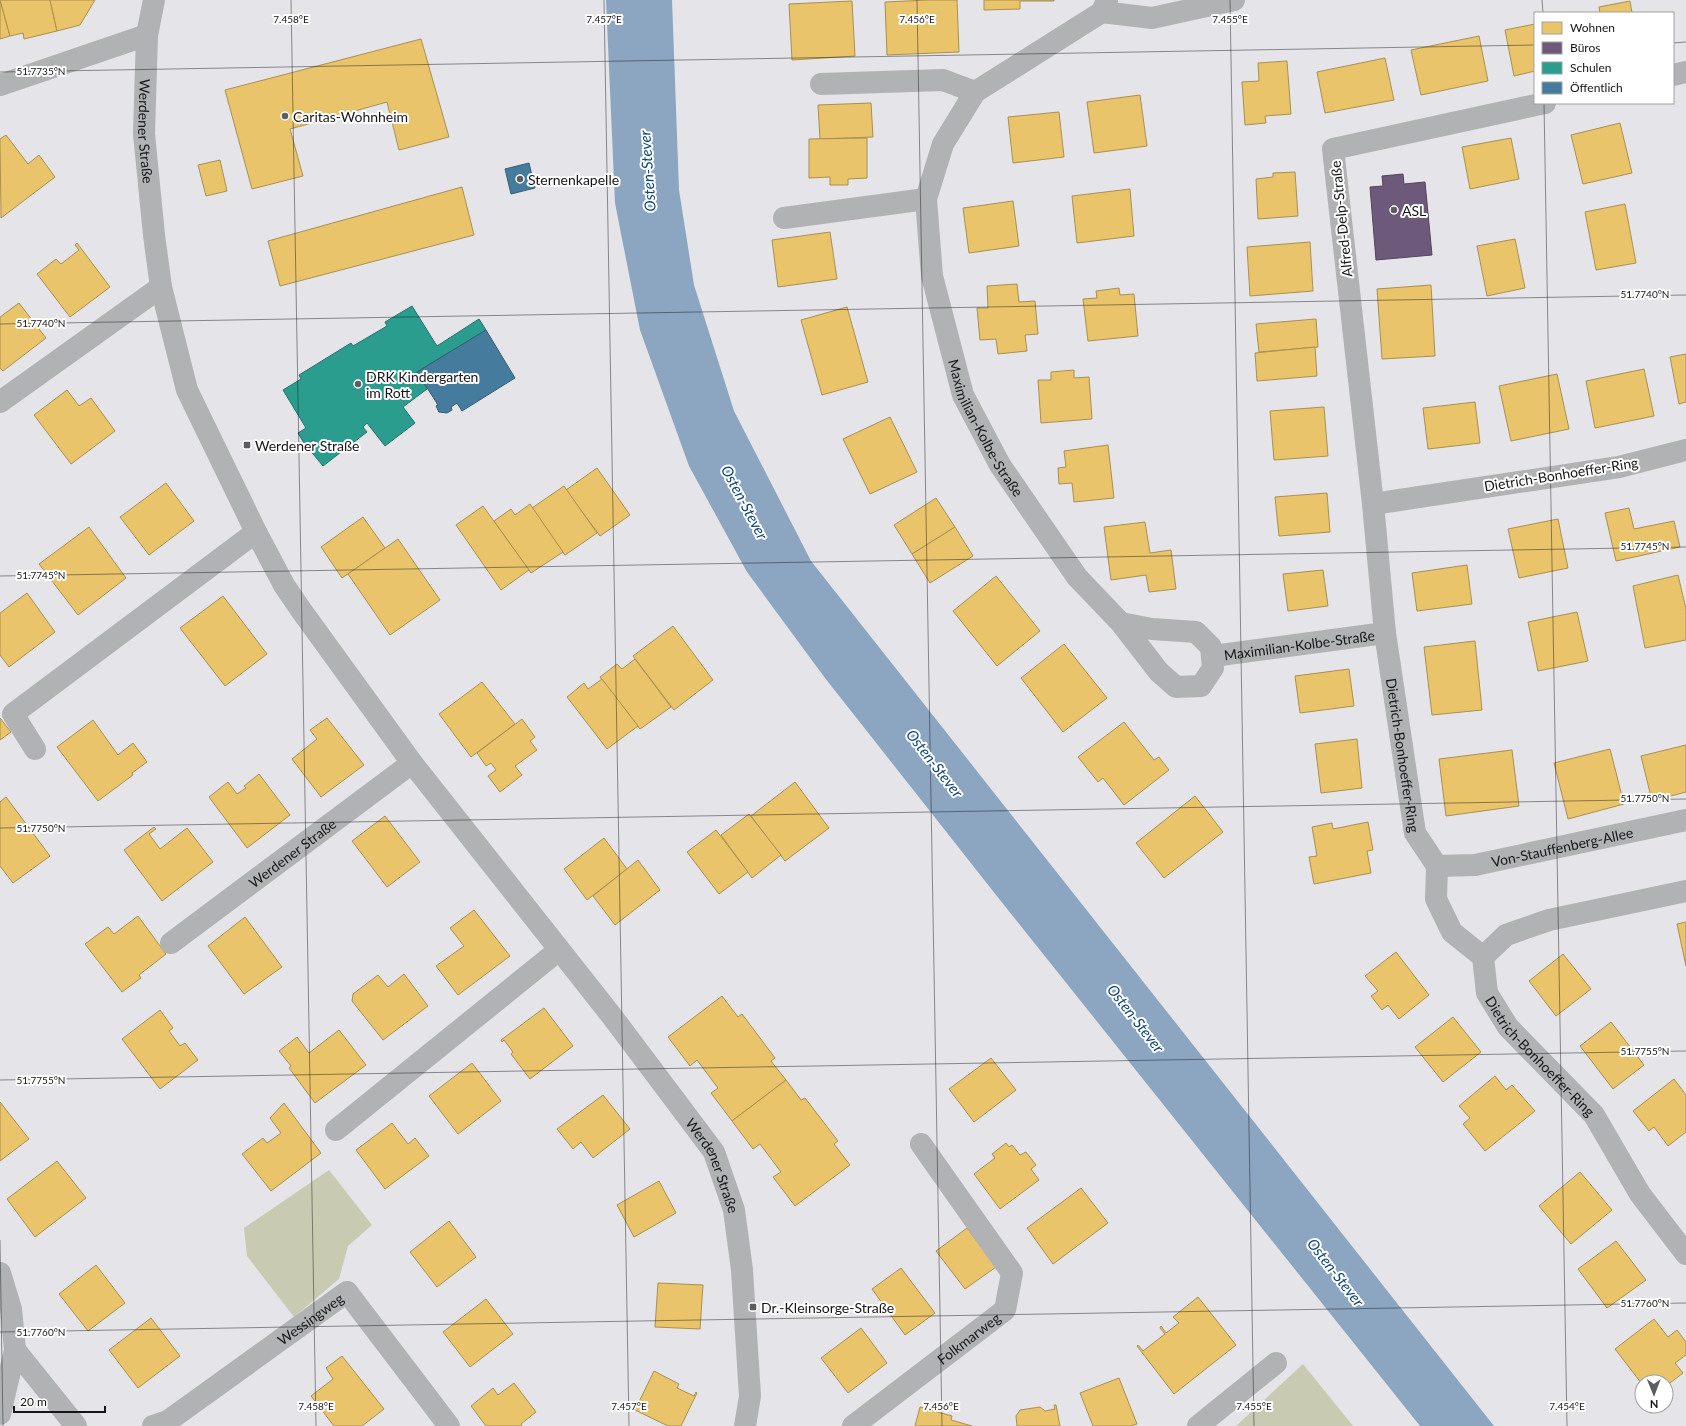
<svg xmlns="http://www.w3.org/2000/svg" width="1686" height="1426" font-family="Lato,sans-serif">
<rect width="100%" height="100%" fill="#e4e4e9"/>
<!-- green -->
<g fill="#c8cbb2">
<path d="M 329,1170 L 372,1225 L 348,1246 L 339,1279 L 294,1317 L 247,1256 L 244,1228 Z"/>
<path d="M 1303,1364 L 1353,1426 L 1236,1426 Z"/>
</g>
<!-- water -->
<path fill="#8ca5c1" d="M 606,0 L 672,0 L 679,190 L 694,285 L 734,411 L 811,561 L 1494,1426 L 1420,1426 L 1000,900 L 825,678 L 747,572 L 689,466 L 640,330 L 615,203 Z"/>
<!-- homes -->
<g fill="#e9c46a" stroke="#a99051">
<path d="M 0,0 L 10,36 L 0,39 Z"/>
<path d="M 0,0 L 50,0 L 57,31 L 24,39 L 23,33 L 10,36 Z"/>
<path d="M 50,0 L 95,0 L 80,25 L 57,31 Z"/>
<path d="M 928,0 L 957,0 L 959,52 L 887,55 L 885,2 Z"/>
<path d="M 984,0 L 1054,0 L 1054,1 L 1020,1 L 1020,9 L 984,10 Z"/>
<path d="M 852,1 L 855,56 L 792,60 L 789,4 Z"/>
<path d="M 1630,1 L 1632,13 L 1600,13 L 1599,7 Z"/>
<path d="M 1535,24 L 1535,71 L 1514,76 L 1505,30 Z"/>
<path d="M 1479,36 L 1488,81 L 1421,95 L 1411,50 Z"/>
<path d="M 421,39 L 449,137 L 399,150 L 387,102 L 290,129 L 303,176 L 252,189 L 225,90 Z"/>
<path d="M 1385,58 L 1394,100 L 1325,113 L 1317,72 Z"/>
<path d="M 1287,61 L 1291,114 L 1265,116 L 1266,123 L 1245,125 L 1242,82 L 1259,81 L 1258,63 Z"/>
<path d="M 1140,95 L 1147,146 L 1094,153 L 1087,102 Z"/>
<path d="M 871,103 L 873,137 L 820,139 L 818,105 Z"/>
<path d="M 1059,112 L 1064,157 L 1013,163 L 1008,117 Z"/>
<path d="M 1620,123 L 1632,173 L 1583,184 L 1571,135 Z"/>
<path d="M 6,135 L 28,164 L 39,155 L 55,177 L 1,218 L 0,139 Z"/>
<path d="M 867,138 L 867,178 L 848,179 L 848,185 L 830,185 L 830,177 L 809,178 L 809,139 Z"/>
<path d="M 1511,138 L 1519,179 L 1470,189 L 1462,147 Z"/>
<path d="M 220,160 L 227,191 L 206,196 L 198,165 Z"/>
<path d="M 1295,172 L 1298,216 L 1258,219 L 1256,179 L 1273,177 L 1273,173 Z"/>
<path d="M 462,187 L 474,235 L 280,286 L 268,241 Z"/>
<path d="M 1130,189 L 1134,236 L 1077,243 L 1072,196 Z"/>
<path d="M 1013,201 L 1019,246 L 969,253 L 963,208 Z"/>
<path d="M 1625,204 L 1636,263 L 1596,270 L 1585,212 Z"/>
<path d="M 830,232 L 837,279 L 778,287 L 772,240 Z"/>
<path d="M 1515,239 L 1525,288 L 1487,296 L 1477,246 Z"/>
<path d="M 1310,242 L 1313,291 L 1250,296 L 1247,247 Z"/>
<path d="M 77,243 L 110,287 L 70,317 L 37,274 L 56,259 L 61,264 L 79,250 L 75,245 Z"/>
<path d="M 1017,284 L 1019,302 L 1035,301 L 1038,334 L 1025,335 L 1027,351 L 998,354 L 996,339 L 980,340 L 977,308 L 988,308 L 987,286 Z"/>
<path d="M 1431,285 L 1435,356 L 1382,359 L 1377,289 Z"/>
<path d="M 1119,288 L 1120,295 L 1134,294 L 1138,336 L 1088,341 L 1083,299 L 1097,298 L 1096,291 Z"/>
<path d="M 19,303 L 46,338 L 3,371 L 0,368 L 0,317 Z"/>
<path d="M 847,307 L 868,382 L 822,395 L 801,320 Z"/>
<path d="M 1316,319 L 1318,347 L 1259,352 L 1256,324 Z"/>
<path d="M 1315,347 L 1317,376 L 1257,381 L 1255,353 Z"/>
<path d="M 1686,354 L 1686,402 L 1679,404 L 1670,357 Z"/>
<path d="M 1644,369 L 1654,416 L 1595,428 L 1586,381 Z"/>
<path d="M 1074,370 L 1074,378 L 1089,377 L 1092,419 L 1041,423 L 1038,380 L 1051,380 L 1051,372 Z"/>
<path d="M 1557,374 L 1569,429 L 1511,441 L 1499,386 Z"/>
<path d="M 67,390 L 79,406 L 91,398 L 115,431 L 71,464 L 34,415 Z"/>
<path d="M 1475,402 L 1480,443 L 1428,449 L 1423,408 Z"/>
<path d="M 1324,407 L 1328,456 L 1274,460 L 1270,411 Z"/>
<path d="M 890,417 L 917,472 L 870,494 L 843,439 Z"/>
<path d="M 1108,445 L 1114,498 L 1074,502 L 1072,483 L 1059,484 L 1058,468 L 1066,467 L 1064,451 Z"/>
<path d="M 597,468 L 630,515 L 600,536 L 566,490 Z"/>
<path d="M 166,483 L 194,521 L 149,555 L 120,517 Z"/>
<path d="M 564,486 L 597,533 L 565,555 L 532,508 Z"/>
<path d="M 1327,493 L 1330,532 L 1279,536 L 1275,497 Z"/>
<path d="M 936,498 L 955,527 L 912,554 L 894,525 Z"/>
<path d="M 530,504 L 563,552 L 531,573 L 494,521 L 511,509 L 515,515 Z"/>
<path d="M 483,506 L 529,570 L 501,590 L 456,525 Z"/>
<path d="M 1629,508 L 1634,529 L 1674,521 L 1680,547 L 1616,561 L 1605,513 Z"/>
<path d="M 363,517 L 385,548 L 342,578 L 321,547 Z"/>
<path d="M 1558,519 L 1568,568 L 1519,578 L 1508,529 Z"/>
<path d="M 1145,522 L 1150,553 L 1171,550 L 1176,589 L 1149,592 L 1146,575 L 1111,580 L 1104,527 Z"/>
<path d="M 89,527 L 126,578 L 78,615 L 39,564 Z"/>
<path d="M 955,527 L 973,556 L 930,583 L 912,554 Z"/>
<path d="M 398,539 L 440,600 L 390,635 L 348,574 Z"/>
<path d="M 1467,565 L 1472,604 L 1417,611 L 1412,573 Z"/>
<path d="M 1323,570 L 1328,606 L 1288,611 L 1283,574 Z"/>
<path d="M 1678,575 L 1686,609 L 1686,640 L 1645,648 L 1633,586 Z"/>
<path d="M 996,576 L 1040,631 L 997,666 L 953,611 Z"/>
<path d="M 27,593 L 55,632 L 9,667 L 0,655 L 0,613 Z"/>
<path d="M 223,596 L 267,654 L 225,686 L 180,628 Z"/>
<path d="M 1577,612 L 1588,661 L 1538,671 L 1528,622 Z"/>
<path d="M 673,626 L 713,680 L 674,710 L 633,656 Z"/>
<path d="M 1475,641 L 1482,710 L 1432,715 L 1424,647 Z"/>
<path d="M 1064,644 L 1107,698 L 1063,732 L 1021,678 Z"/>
<path d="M 635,659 L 671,707 L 640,729 L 600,677 L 617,664 L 622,669 Z"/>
<path d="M 1349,669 L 1354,706 L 1300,713 L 1295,676 Z"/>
<path d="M 602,679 L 638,726 L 607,749 L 567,697 L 584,683 L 588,689 Z"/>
<path d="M 482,682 L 515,724 L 471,757 L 439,714 Z"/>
<path d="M 0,718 L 11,732 L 0,740 Z"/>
<path d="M 327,718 L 364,765 L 321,797 L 292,759 L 317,739 L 310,730 Z"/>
<path d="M 522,719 L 535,737 L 530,741 L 537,750 L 515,766 L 522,775 L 500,792 L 488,776 L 496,770 L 491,763 L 486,766 L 477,753 Z"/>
<path d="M 93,720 L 118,755 L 133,743 L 147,762 L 132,773 L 133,775 L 98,801 L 57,747 Z"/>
<path d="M 1124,722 L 1154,760 L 1159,757 L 1169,770 L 1124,805 L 1103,778 L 1098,782 L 1078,757 Z"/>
<path d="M 1357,739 L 1362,788 L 1321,793 L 1315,744 Z"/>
<path d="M 1686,745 L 1686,792 L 1652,801 L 1641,756 Z"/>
<path d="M 1610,749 L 1624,804 L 1568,819 L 1554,763 Z"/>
<path d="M 1512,750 L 1519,806 L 1446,816 L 1439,759 Z"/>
<path d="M 259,774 L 290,815 L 247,848 L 209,797 L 228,782 L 237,794 L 246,788 L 244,786 Z"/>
<path d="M 795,782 L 829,828 L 785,861 L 751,816 Z"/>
<path d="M 1195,796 L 1223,832 L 1164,878 L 1136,843 Z"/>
<path d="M 6,797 L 50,856 L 13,883 L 0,866 L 0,802 Z"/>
<path d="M 749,814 L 781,855 L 752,878 L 721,835 Z"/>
<path d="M 385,816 L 420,862 L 387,887 L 352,841 Z"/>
<path d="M 1368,822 L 1373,850 L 1367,851 L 1371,873 L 1314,884 L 1309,857 L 1317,856 L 1312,827 L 1332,823 L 1333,829 Z"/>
<path d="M 154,827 L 156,829 L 149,834 L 160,849 L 187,828 L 213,862 L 162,901 L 124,850 Z"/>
<path d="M 716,830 L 748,872 L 719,894 L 687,852 Z"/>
<path d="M 604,838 L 627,869 L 587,900 L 564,869 Z"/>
<path d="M 638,860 L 660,890 L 615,925 L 593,896 Z"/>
<path d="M 474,910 L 510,956 L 458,995 L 436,966 L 464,946 L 450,928 Z"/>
<path d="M 138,916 L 166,954 L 139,975 L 141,978 L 122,992 L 85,944 L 108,927 L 114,934 Z"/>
<path d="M 245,917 L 282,967 L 244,994 L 208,946 Z"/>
<path d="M 1686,922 L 1686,966 L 1677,924 Z"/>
<path d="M 1396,952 L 1429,995 L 1399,1019 L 1388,1005 L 1382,1010 L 1371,996 L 1378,991 L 1365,976 Z"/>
<path d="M 1563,954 L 1591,989 L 1556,1016 L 1529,981 Z"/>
<path d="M 404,974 L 428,1006 L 383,1040 L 352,1001 L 353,994 L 378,975 L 388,987 Z"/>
<path d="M 722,996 L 738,1017 L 742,1014 L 775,1058 L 771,1061 L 786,1080 L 732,1121 L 711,1093 L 718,1088 L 697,1060 L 690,1066 L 668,1037 Z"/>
<path d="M 544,1008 L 573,1046 L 530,1079 L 511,1054 L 513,1052 L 504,1040 L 502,1042 L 501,1040 Z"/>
<path d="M 160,1010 L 173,1028 L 169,1031 L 180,1046 L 185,1043 L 198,1060 L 160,1089 L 122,1039 Z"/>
<path d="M 1453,1017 L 1481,1052 L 1443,1082 L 1415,1047 Z"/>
<path d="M 1611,1022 L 1644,1065 L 1613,1089 L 1580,1046 Z"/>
<path d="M 339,1030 L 366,1065 L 315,1103 L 289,1068 L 291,1066 L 279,1051 L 297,1037 L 309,1053 Z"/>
<path d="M 991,1058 L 1016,1090 L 974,1122 L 949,1089 Z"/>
<path d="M 472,1063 L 501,1101 L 458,1134 L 429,1096 Z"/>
<path d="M 1495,1076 L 1506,1090 L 1512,1085 L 1535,1111 L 1485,1151 L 1463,1124 L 1470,1118 L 1459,1106 Z"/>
<path d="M 1674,1079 L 1686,1095 L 1686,1132 L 1668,1146 L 1654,1127 L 1649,1131 L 1633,1111 Z"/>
<path d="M 786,1080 L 801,1100 L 805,1098 L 838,1141 L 834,1144 L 850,1165 L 795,1206 L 773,1177 L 781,1172 L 760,1144 L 753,1149 L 732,1121 Z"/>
<path d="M 603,1095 L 630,1129 L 593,1158 L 581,1142 L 573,1149 L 557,1129 Z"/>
<path d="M 0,1102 L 29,1139 L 0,1161 Z"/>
<path d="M 284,1103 L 321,1153 L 271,1191 L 242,1154 L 263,1138 L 267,1143 L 281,1133 L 270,1118 Z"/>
<path d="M 392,1123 L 408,1144 L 415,1138 L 429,1156 L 385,1189 L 356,1150 Z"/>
<path d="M 1006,1143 L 1009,1147 L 1012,1145 L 1020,1155 L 1026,1152 L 1036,1165 L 1031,1169 L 1039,1180 L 1000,1209 L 974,1174 L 995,1158 L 992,1154 Z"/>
<path d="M 57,1161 L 86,1198 L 35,1237 L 7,1199 Z"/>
<path d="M 1580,1172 L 1612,1210 L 1571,1244 L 1539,1206 Z"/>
<path d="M 659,1181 L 676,1213 L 634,1237 L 617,1205 Z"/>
<path d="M 1081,1188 L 1108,1223 L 1053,1264 L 1027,1228 Z"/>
<path d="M 449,1221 L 476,1257 L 437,1287 L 410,1252 Z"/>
<path d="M 967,1228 L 996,1267 L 965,1289 L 936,1251 Z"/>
<path d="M 1616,1241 L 1646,1280 L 1607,1308 L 1578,1269 Z"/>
<path d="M 96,1265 L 125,1303 L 88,1331 L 59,1294 Z"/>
<path d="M 901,1268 L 935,1313 L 905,1335 L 872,1289 Z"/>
<path d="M 658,1283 L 703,1285 L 700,1329 L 655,1327 Z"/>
<path d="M 1198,1297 L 1236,1345 L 1174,1394 L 1137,1346 L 1138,1345 L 1143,1351 L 1165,1334 L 1160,1328 L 1161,1326 L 1166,1333 L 1179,1323 L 1173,1317 Z"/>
<path d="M 486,1299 L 513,1334 L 470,1367 L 443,1332 Z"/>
<path d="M 151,1318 L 180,1356 L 138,1388 L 109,1350 Z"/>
<path d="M 1654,1319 L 1668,1337 L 1677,1330 L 1686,1342 L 1686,1355 L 1675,1363 L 1683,1373 L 1666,1386 L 1666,1382 L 1642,1382 L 1642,1384 L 1615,1349 Z"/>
<path d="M 861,1328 L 887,1363 L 848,1393 L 821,1358 Z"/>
<path d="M 342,1356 L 384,1409 L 362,1426 L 334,1426 L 311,1396 L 333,1379 L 326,1368 Z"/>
<path d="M 654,1371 L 679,1384 L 677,1388 L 694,1396 L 696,1392 L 697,1393 L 681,1426 L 668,1426 L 635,1410 Z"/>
<path d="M 1119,1378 L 1137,1424 L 1131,1426 L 1093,1426 L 1080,1393 Z"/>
<path d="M 514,1383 L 536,1412 L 521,1424 L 522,1426 L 486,1426 L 471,1406 L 493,1388 L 498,1395 Z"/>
<path d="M 1054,1405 L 1056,1405 L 1060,1426 L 1017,1426 L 1016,1416 L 1020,1410 L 1040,1407 L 1045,1411 L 1055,1409 Z"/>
<path d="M 920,1407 L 952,1416 L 951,1420 L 972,1426 L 915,1426 Z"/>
</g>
<!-- offices -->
<path fill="#6d597a" stroke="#53455d" d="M 1403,174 L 1404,184 L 1425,182 L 1432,255 L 1376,260 L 1370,187 L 1383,186 L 1382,176 Z"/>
<!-- schools -->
<path fill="#2a9d8f" stroke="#24746b" d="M 412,306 L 437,346 L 479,319 L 486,330 L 417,372 L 427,389 L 403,407 L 415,423 L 385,446 L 367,423 L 363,427 L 367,432 L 323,466 L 309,449 L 316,443 L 314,440 L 305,445 L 298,433 L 306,428 L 283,390 L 301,379 L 299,375 L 351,343 L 353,346 L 387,326 L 385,322 Z"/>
<!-- public -->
<g fill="#457b9d" stroke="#375c75">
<path d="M 529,163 L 535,188 L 511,194 L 505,169 Z"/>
<path d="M 486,330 L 515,378 L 462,411 L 457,403 L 451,407 L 452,410 L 447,413 L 439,412 L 436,406 L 438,405 L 417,372 Z"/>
</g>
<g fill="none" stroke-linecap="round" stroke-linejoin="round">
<!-- minor -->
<g stroke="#b1b2b3" stroke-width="22">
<path id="s1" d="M 154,0 L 147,35 L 144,134 L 154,235 L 161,287 L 187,390 L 256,532 L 284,585 L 301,610 L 412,763 L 611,1015 L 714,1152 L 734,1210 L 742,1270 L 750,1396 L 745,1426"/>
<path id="s2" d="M 1107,0 L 1102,12 L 975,92 L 943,144 L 926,199 L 932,276 L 963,395 L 1000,465 L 1077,577 L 1121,623 L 1159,672 L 1176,687 L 1201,686 L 1213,668 L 1211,647 L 1196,632 L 1152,629 L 1121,623"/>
<path d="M 1102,12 L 1152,18 L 1234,0"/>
<path d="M 1673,75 L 1686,72"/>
<path d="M 821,84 L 943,80 L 975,92"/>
<path d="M 0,85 L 147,35"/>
<path d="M 784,218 L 926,199"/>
<path d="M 0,402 L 161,287"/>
<path id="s3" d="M 1686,450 L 1619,467 L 1373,504 L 1385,633 L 1415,833 L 1437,866 L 1436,899 L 1452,932 L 1483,957 L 1487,993 L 1508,1027 L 1594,1115 L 1640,1194 L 1686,1254"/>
<path d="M 1373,504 L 1333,149 L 1545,103"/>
<path id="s4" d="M 1213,656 L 1385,633"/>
<path d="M 35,749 L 13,714 L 256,532"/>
<path id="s5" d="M 1437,866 L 1475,865 L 1686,820"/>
<path id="s6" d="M 171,943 L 412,763"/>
<path d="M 1483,957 L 1506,935 L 1549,920 L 1686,891"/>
<path d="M 336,1130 L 559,950"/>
<path d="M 0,1273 L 11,1309 L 15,1350 L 0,1414"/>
<path d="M 15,1350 L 76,1426"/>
<path id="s7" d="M 153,1426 L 168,1421 L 347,1292 L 449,1426"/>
<path id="s8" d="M 853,1426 L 1005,1310 L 1012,1273 L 921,1144"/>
<path d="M 1198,1426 L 1276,1363"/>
</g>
</g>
<!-- ticks -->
<path fill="none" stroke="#151518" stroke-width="1" stroke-opacity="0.45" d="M 291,0 L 316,1426M 604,0 L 629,1426M 917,0 L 942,1426M 1230,0 L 1254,1426M 1542,0 L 1543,13M 1673,43 L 1686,42M 0,72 L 1535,45M 1544,103 L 1567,1426M 0,324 L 1686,295M 0,576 L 1686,547M 0,828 L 1686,799M 0,1080 L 1686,1051M 0,1240 L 3,1426M 0,1332 L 1686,1303"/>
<!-- markers -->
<g fill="#5d5d61" stroke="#fff" stroke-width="1.5">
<circle cx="285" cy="116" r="4"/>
<circle cx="520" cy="179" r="4"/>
<circle cx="1394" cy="210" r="4"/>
<circle cx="358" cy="384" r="4"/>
<rect x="243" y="441" width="8" height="8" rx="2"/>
<rect x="749" y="1303" width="8" height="8" rx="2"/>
</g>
<g text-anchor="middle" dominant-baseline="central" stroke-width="4" stroke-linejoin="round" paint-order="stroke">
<!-- poi labels -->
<g font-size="14" fill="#151518" stroke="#fff" text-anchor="start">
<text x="293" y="116">Caritas-Wohnheim</text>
<text x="528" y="179">Sternenkapelle</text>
<text x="1402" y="210">ASL</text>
<text x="366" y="376">DRK Kindergarten<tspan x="366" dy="16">im Rott</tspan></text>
<text x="255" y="445">Werdener Straße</text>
<text x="761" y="1307">Dr.-Kleinsorge-Straße</text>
</g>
<!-- street labels -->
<g font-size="14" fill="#151518" stroke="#fff">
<text stroke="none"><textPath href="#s1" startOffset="132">Werdener Straße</textPath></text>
<text transform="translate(1341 219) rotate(-96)">Alfred-Delp-Straße</text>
<text stroke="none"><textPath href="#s2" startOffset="521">Maximilian-Kolbe-Straße</textPath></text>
<text transform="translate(1561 474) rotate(-9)">Dietrich-Bonhoeffer-Ring</text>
<text stroke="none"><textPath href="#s4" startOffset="87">Maximilian-Kolbe-Straße</textPath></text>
<text stroke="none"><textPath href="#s3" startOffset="571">Dietrich-Bonhoeffer-Ring</textPath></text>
<text stroke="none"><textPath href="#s5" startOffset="127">Von-Stauffenberg-Allee</textPath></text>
<text stroke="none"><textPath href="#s6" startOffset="151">Werdener Straße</textPath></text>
<text stroke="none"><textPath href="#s3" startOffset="918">Dietrich-Bonhoeffer-Ring</textPath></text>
<text stroke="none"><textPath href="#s1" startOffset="1336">Werdener Straße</textPath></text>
<text stroke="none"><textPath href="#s7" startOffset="191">Wessingweg</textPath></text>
<text stroke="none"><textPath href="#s8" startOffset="145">Folkmarweg</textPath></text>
</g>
<!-- water labels -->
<g font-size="15" font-style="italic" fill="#0d4475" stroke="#fff">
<text transform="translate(647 171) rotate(-94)">Osten-Stever</text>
<text transform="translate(745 502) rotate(62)">Osten-Stever</text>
<text transform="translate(935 763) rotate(52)">Osten-Stever</text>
<text transform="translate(1136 1018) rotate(52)">Osten-Stever</text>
<text transform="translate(1336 1272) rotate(52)">Osten-Stever</text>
</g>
</g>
<g font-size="10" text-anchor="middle" fill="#151518" stroke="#fff" stroke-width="4" stroke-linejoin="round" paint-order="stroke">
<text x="291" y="23">7.458°E</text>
<text x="604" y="23">7.457°E</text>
<text x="917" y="23">7.456°E</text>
<text x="1230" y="23">7.455°E</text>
<text x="41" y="75">51.7735°N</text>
<text x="1645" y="298">51.7740°N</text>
<text x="41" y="327">51.7740°N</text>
<text x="1645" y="550">51.7745°N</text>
<text x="41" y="579">51.7745°N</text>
<text x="1645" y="802">51.7750°N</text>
<text x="41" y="832">51.7750°N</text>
<text x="1645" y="1055">51.7755°N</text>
<text x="41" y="1084">51.7755°N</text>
<text x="1645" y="1307">51.7760°N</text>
<text x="41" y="1336">51.7760°N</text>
<text x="316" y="1410">7.458°E</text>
<text x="629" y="1410">7.457°E</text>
<text x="941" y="1410">7.456°E</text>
<text x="1254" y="1410">7.455°E</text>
<text x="1567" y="1410">7.454°E</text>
</g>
<!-- legend -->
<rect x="1534" y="12" width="140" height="92" fill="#ffffff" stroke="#a1a1a3"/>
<rect x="1542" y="22" width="20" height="12" fill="#e9c46a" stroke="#a1a1a3"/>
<text x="1570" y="32" font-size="12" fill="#151518">Wohnen</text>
<rect x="1542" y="42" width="20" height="12" fill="#6d597a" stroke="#a1a1a3"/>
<text x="1570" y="52" font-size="12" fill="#151518">Büros</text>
<rect x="1542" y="62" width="20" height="12" fill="#2a9d8f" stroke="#a1a1a3"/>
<text x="1570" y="72" font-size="12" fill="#151518">Schulen</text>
<rect x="1542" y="82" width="20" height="12" fill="#457b9d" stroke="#a1a1a3"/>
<text x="1570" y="92" font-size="12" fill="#151518">Öffentlich</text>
<!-- north arrow -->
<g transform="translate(1654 1394) rotate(179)"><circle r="19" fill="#ffffff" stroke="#a1a1a3"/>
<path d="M0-3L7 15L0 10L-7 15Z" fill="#5d5d61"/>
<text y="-6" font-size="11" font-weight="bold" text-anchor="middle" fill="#151518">N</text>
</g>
<!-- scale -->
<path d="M14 1406v6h91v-6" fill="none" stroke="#151518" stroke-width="2"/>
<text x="20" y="1406" font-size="12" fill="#151518" stroke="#ffffff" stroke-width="3" paint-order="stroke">20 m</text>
</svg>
